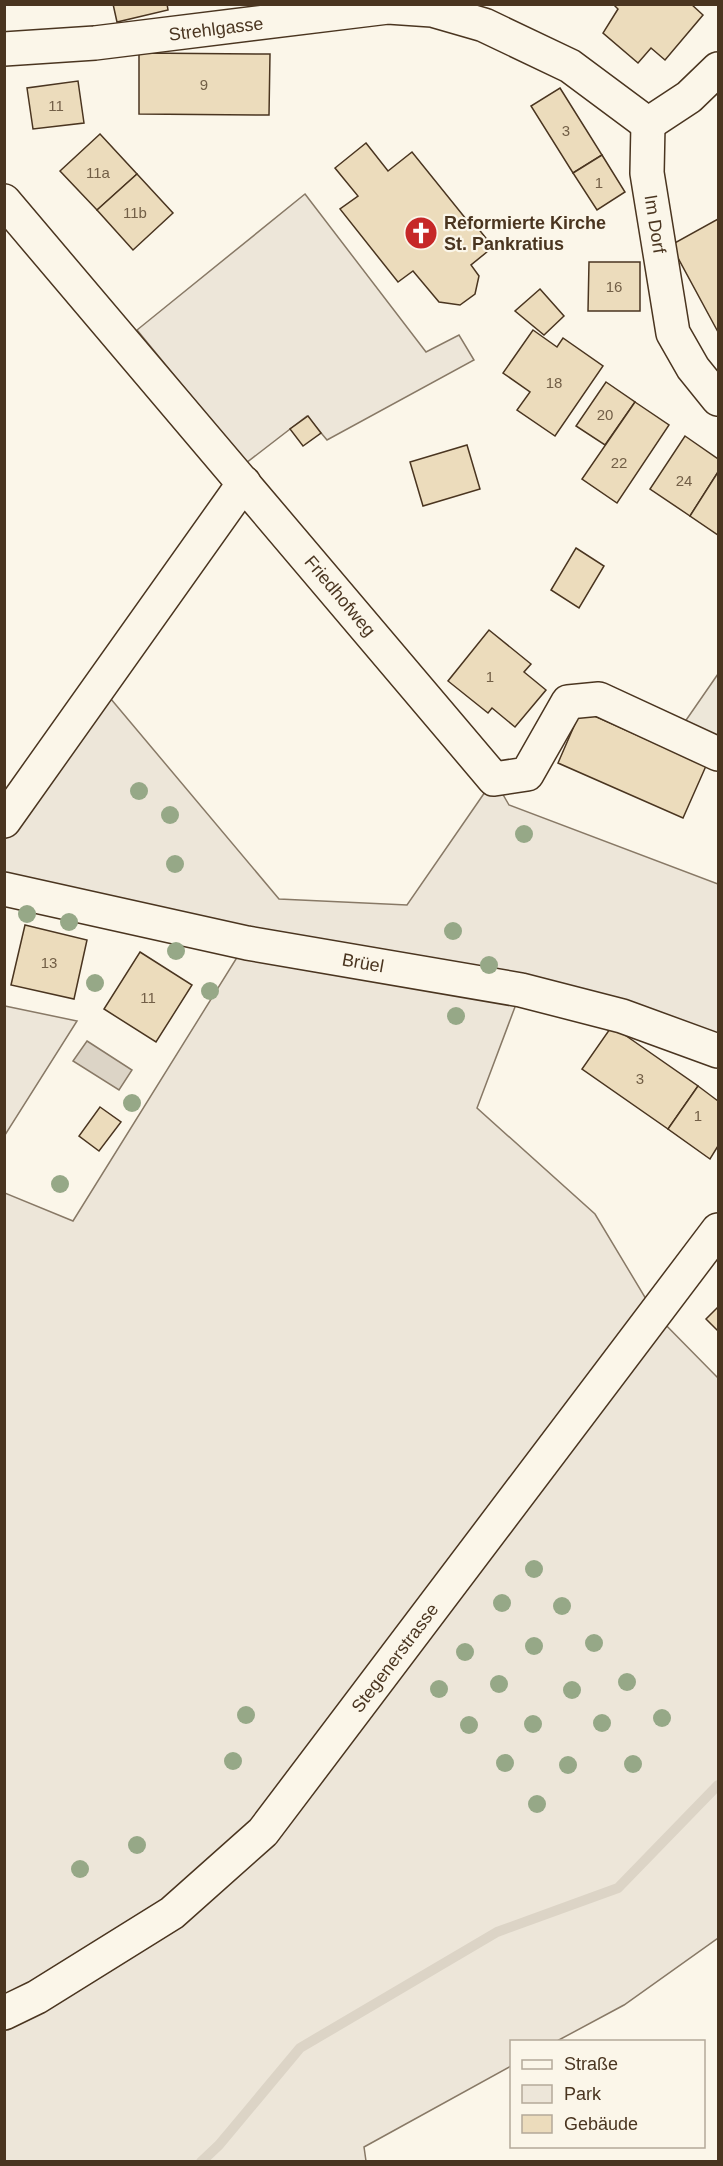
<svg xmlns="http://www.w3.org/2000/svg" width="723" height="2166" font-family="Arial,sans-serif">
<rect width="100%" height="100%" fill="#fbf6e9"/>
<!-- green -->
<g fill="#ede6d9" stroke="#887966" stroke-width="1.5">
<path d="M 305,194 L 426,352 L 459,335 L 474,360 L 327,440 L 307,416 L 246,463 L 137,330 Z"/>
<path d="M 100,686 L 279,899 L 407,905 L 494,779 L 509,805 L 718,884 L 718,1051 L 521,991 L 477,1108 L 595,1214 L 655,1314 L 718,1378 L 718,1938 L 624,2005 L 557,2041 L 512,2042 L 511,2066 L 364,2147 L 366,2161 L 5,2161 L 5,1193 L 73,1221 L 246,943 L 5,889 L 5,821 Z"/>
<path d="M 5,1006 L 77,1021 L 5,1135 L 4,1006 Z"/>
</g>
<!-- parking -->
<path fill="#ede7d9" stroke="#887966" stroke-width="1.5" d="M 718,674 L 718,743 L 682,726 Z"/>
<!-- water -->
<path fill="#dcd4c6" stroke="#887966" stroke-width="1.5" d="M 87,1041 L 132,1070 L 119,1090 L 73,1061 Z"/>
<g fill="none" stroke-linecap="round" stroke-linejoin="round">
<!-- stream -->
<path stroke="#dcd4c6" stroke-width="10" d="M 201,2162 L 219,2145 L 300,2048 L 497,1932 L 618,1888 L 718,1785"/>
</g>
<!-- building -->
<g fill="#ecdcbc" stroke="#4a3520" stroke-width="1.5">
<path d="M 113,4 L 167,4 L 168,10 L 117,22 Z"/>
<path d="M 613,4 L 691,4 L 703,15 L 665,60 L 651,48 L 638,63 L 603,33 L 618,9 Z"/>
<path d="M 139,53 L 270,54 L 269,115 L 139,114 Z"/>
<path d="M 78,81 L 84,123 L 33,129 L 27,88 Z"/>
<path d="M 560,88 L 602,155 L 573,173 L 531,106 Z"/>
<path d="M 100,134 L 137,174 L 97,210 L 60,171 Z"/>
<path d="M 366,143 L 388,171 L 412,152 L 466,219 L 469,217 L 493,247 L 471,265 L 479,276 L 475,294 L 460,305 L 439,302 L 413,271 L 398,282 L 340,209 L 358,196 L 335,168 Z"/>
<path d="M 602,155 L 625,192 L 597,210 L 573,173 Z"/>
<path d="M 137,174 L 173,213 L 133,250 L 97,210 Z"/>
<path d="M 718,219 L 718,332 L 671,245 Z"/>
<path d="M 589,262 L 640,262 L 640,311 L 588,311 Z"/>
<path d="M 540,289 L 564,316 L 544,335 L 515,311 Z"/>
<path d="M 533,330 L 557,347 L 563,338 L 603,366 L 555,436 L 517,410 L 530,392 L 503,373 Z"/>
<path d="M 606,382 L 635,402 L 605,445 L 576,426 Z"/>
<path d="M 635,402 L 669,425 L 617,503 L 582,479 Z"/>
<path d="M 308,416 L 321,433 L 303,446 L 290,429 Z"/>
<path d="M 685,436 L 718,459 L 718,472 L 690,516 L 650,489 Z"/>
<path d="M 467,445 L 480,489 L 423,506 L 410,462 Z"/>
<path d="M 718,472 L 718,535 L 690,516 Z"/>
<path d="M 576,548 L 604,566 L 579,608 L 551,590 Z"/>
<path d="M 489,630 L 531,664 L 524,672 L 546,690 L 515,727 L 492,708 L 488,713 L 448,681 Z"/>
<path d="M 581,710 L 706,766 L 683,818 L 558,763 Z"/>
<path d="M 25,925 L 87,940 L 74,999 L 11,985 Z"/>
<path d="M 140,952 L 192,985 L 156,1042 L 104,1009 Z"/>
<path d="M 612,1026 L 698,1086 L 668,1129 L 582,1069 Z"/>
<path d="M 698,1086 L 718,1101 L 718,1146 L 710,1159 L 668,1129 Z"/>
<path d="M 100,1107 L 121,1122 L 99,1151 L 79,1136 Z"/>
<path d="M 718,1307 L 718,1331 L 706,1319 Z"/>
</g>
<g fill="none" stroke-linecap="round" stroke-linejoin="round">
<defs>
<g id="minor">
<path d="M 4,49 L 95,43 L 388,7 L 432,10 L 484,25 L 570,66 L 648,124"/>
<path d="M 648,124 L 647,173 L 673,333 L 693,368 L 718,399"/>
<path d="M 648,124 L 689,97 L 718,69"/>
<path d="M 4,201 L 494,779 L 527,774 L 568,702 L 599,699 L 718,754"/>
<path d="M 4,821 L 244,483"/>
<path d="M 4,889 L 247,943 L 521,990 L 622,1016 L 718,1051"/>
<path d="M 4,2013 L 37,1997 L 172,1913 L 263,1832 L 718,1230"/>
</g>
</defs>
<!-- minor casing -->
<use href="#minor" stroke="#4a3520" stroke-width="36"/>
<!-- minor -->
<use href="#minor" stroke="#fbf6e9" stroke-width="33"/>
</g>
<!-- trees -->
<g fill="#96a887">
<circle cx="139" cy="791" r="9"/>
<circle cx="170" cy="815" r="9"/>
<circle cx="524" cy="834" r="9"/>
<circle cx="175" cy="864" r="9"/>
<circle cx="27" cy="914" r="9"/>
<circle cx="69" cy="922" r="9"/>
<circle cx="453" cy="931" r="9"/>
<circle cx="176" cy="951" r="9"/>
<circle cx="489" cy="965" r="9"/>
<circle cx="95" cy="983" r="9"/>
<circle cx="210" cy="991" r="9"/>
<circle cx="456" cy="1016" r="9"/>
<circle cx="132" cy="1103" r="9"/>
<circle cx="60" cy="1184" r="9"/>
<circle cx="534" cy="1569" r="9"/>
<circle cx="502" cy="1603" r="9"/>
<circle cx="562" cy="1606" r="9"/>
<circle cx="594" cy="1643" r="9"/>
<circle cx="534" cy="1646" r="9"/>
<circle cx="465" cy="1652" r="9"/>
<circle cx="627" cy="1682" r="9"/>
<circle cx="499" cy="1684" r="9"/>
<circle cx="439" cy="1689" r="9"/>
<circle cx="572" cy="1690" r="9"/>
<circle cx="246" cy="1715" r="9"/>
<circle cx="662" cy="1718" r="9"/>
<circle cx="602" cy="1723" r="9"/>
<circle cx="533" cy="1724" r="9"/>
<circle cx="469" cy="1725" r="9"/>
<circle cx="233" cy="1761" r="9"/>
<circle cx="505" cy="1763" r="9"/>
<circle cx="633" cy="1764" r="9"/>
<circle cx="568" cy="1765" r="9"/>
<circle cx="537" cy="1804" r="9"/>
<circle cx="137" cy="1845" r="9"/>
<circle cx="80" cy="1869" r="9"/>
</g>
<!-- icons -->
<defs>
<symbol id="church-disc" viewBox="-11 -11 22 22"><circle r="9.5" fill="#c62828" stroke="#fbf6e9"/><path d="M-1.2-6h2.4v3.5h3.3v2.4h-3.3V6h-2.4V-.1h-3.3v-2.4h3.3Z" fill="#fff"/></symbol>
</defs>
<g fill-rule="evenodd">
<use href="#church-disc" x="402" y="214" width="38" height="38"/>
</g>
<g text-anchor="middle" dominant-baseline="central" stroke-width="4.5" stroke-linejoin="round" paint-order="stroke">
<!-- number labels -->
<g font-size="15" fill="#725f47">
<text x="204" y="84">9</text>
<text x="56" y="105">11</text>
<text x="566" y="130">3</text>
<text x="98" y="172">11a</text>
<text x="599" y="182">1</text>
<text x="135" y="212">11b</text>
<text x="614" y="286">16</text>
<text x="554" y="382">18</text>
<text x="605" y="414">20</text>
<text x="619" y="462">22</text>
<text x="684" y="480">24</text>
<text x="490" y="676">1</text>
<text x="49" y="962">13</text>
<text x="148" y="997">11</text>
<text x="640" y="1078">3</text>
<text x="698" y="1115">1</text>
</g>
<!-- street labels -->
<g font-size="18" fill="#4a3520" stroke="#fbf6e9">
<text transform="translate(216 29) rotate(-7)">Strehlgasse</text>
<text transform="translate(655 224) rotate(81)">Im Dorf</text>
<text transform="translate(340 596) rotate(50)">Friedhofweg</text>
<text transform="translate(363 963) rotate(10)">Brüel</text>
<text transform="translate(395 1658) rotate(-53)">Stegenerstrasse</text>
</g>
<!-- poi labels -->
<g font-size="18" font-weight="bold" fill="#4a3520" stroke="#fbf6e9" text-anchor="start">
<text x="444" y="223">Reformierte Kirche<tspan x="444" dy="21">St. Pankratius</tspan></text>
</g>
</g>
<!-- border -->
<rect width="723" height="2166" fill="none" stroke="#4a3520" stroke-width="12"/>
<!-- legend -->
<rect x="510" y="2040" width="195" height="108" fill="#fbf6e9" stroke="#b4a999" stroke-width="1.5"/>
<rect x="522" y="2060" width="30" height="9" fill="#fbf6e9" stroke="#b4a999" stroke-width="1.5"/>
<text x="564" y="2070" font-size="18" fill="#4a3520">Straße</text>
<rect x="522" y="2085" width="30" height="18" fill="#ede6d9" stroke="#b4a999" stroke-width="1.5"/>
<text x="564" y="2100" font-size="18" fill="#4a3520">Park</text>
<rect x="522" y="2115" width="30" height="18" fill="#ecdcbc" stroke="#b4a999" stroke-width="1.5"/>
<text x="564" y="2130" font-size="18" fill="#4a3520">Gebäude</text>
</svg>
